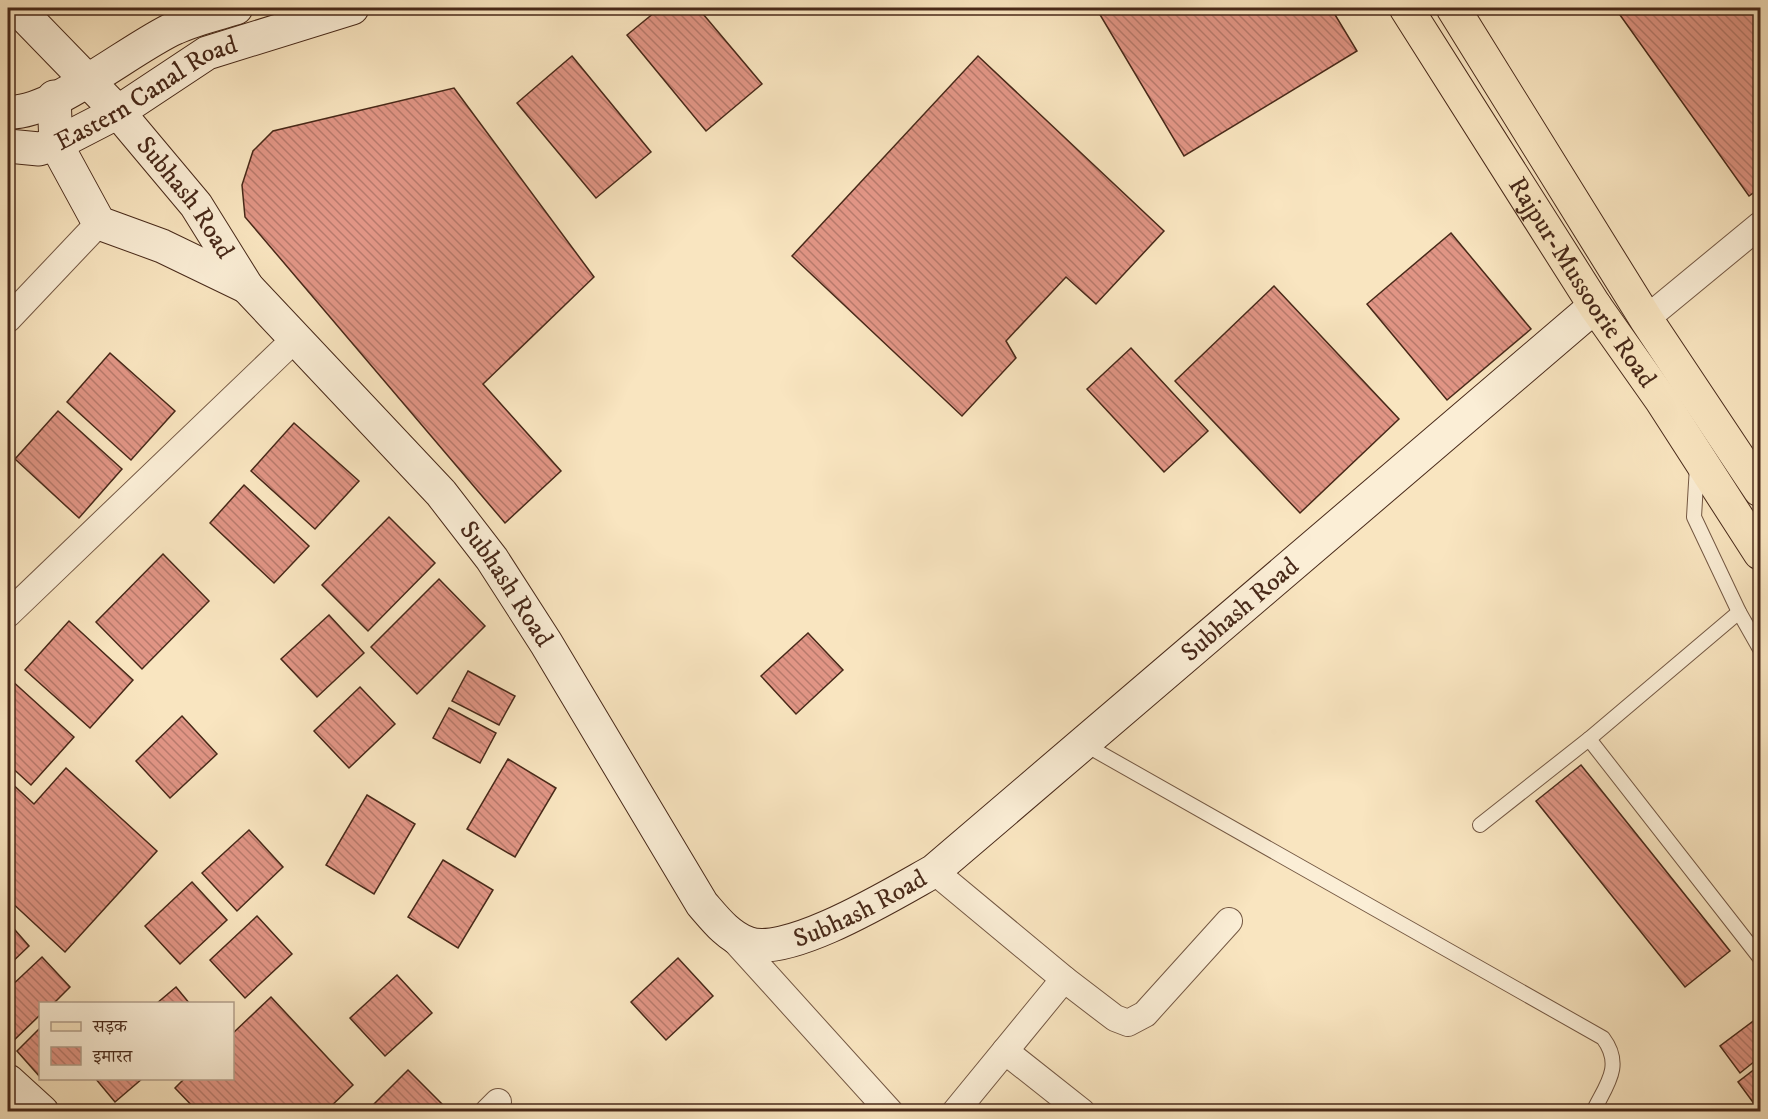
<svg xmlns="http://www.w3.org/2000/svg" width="1768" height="1119" font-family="'IM FELL DW Pica','Noto Serif Devanagari',serif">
<defs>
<pattern id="building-back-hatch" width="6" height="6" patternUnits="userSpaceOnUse" patternTransform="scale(1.5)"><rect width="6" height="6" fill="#e19585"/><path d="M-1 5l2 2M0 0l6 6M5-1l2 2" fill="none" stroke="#b87a6c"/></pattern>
</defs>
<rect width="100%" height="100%" fill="#f9e5c0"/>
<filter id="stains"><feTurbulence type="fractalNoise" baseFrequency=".00333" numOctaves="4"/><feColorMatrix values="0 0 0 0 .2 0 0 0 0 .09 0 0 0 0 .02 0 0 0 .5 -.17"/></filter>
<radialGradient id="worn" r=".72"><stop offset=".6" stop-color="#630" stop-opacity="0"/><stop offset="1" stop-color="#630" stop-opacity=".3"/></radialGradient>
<!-- building -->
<g fill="url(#building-back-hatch)" stroke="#482919" stroke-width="1.5">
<path d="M 660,8 L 698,8 L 762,84 L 706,131 L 627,35 Z"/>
<path d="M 1096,8 L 1331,8 L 1357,51 L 1184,156 Z"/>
<path d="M 1615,8 L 1760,8 L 1760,188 L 1749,196 Z"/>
<path d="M 572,56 L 651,152 L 596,198 L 517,103 Z"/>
<path d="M 978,56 L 1164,231 L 1096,304 L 1066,277 L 1006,341 L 1016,358 L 962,416 L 792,256 Z"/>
<path d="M 454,88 L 594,277 L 483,384 L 561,471 L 505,523 L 245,217 L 242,185 L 253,151 L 273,131 Z"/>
<path d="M 1451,233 L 1531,329 L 1447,400 L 1367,304 Z"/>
<path d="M 1274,286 L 1399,419 L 1300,513 L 1175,381 Z"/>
<path d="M 1131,348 L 1208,431 L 1164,472 L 1087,389 Z"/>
<path d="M 110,353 L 175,411 L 131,460 L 67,402 Z"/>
<path d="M 58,411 L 122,469 L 79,518 L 15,459 Z"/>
<path d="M 294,423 L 359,481 L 315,529 L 251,471 Z"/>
<path d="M 244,485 L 309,546 L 274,583 L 210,523 Z"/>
<path d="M 389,517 L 435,563 L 368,631 L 322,585 Z"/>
<path d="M 163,554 L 209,601 L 142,669 L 96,622 Z"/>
<path d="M 439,579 L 485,626 L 417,694 L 371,647 Z"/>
<path d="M 329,615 L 364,653 L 317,697 L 281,659 Z"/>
<path d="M 69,621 L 133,680 L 90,728 L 25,670 Z"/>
<path d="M 808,633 L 843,670 L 796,714 L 761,676 Z"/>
<path d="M 468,671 L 515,696 L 499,725 L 452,701 Z"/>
<path d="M 10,679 L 74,737 L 31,785 L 8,764 L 8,681 Z"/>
<path d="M 360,687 L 395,724 L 349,768 L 314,731 Z"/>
<path d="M 449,708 L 496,733 L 480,763 L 433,738 Z"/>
<path d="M 182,716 L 217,754 L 170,798 L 136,761 Z"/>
<path d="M 508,759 L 556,788 L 515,857 L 467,829 Z"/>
<path d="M 1581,765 L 1730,951 L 1685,987 L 1536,801 Z"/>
<path d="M 66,768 L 157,851 L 65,952 L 8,899 L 8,780 L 34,804 Z"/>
<path d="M 367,795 L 415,824 L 374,894 L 326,865 Z"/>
<path d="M 249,830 L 283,867 L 237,911 L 202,873 Z"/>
<path d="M 443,860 L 493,890 L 458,948 L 408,917 Z"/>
<path d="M 192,882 L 227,920 L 180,964 L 145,926 Z"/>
<path d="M 257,916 L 292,954 L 245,998 L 210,960 Z"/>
<path d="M 8,922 L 29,946 L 8,966 Z"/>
<path d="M 42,957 L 70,987 L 53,1004 L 40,1004 L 40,1015 L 11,1043 L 8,1039 L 8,989 Z"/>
<path d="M 678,958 L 713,996 L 666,1040 L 631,1002 Z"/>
<path d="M 397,975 L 432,1013 L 385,1056 L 350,1018 Z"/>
<path d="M 176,987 L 190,1004 L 156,1004 Z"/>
<path d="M 271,997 L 353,1085 L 325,1112 L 198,1112 L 175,1088 L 185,1078 L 232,1078 L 232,1034 Z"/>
<path d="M 1760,1016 L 1760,1057 L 1740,1073 L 1720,1046 Z"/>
<path d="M 40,1028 L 40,1077 L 17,1051 Z"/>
<path d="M 1760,1065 L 1760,1107 L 1758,1109 L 1738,1082 Z"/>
<path d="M 408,1070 L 450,1112 L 366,1112 Z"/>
<path d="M 95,1078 L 143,1078 L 115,1102 Z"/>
</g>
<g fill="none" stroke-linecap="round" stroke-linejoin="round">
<defs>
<g id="lane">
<path d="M 1697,466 L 1694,517 L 1739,612 L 1760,649"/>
<path d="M 1589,739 L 1760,958"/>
<path d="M 1084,744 L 1603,1038 C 1624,1066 1606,1085 1593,1112"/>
<path d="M 1480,825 L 1589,739 L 1739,612"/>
</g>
<g id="street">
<path d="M 8,319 L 99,223"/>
<path d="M 1646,319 L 1760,225"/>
<path d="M 8,614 L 297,337"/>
<path d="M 934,871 L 1064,979 L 1115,1018 L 1128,1023 L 1145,1014 L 1229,921"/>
<path d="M 729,934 L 890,1112"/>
<path d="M 1005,1051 L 1082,1112"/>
<path d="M 488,1112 L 498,1102"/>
<path d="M 955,1112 L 1064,979"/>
</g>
<g id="secondary">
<path id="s1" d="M 17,8 L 118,112 L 196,205 L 247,287 L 441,493 L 492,559 L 546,643 L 702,904 C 715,919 728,936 747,943 C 787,959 896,892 934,871 L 1595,306"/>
<path d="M 54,97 L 56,144 L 99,223 L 162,246 L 247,287"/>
<path d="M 8,112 C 52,115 132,47 175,28 C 194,19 216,14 236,8"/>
<path id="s2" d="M 8,146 L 39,149 L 56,144 L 118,112 L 207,53 L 352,8"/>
<path d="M 8,1081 L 42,1112"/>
</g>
<g id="primary">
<path id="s3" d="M 1406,8 L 1595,306 L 1662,401 L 1760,553"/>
<path d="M 1453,8 L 1646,319 L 1760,490"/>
</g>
</defs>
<!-- lane casing -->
<use href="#lane" stroke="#745843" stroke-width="16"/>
<!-- street casing -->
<use href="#street" stroke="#745843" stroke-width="28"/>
<!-- secondary casing -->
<use href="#secondary" stroke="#482919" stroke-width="35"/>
<!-- primary casing -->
<use href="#primary" stroke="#482919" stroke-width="35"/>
<!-- lane -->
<use href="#lane" stroke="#fbeed6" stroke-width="14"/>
<!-- street -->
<use href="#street" stroke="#fbeed6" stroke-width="26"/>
<!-- secondary -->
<use href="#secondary" stroke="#fbeed6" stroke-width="33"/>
<!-- primary -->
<use href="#primary" stroke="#f9e5c0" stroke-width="33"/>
</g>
<g text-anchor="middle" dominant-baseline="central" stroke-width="4.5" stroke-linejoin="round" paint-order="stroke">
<!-- street labels -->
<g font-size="26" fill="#482919" stroke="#fbeed6">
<text stroke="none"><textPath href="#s2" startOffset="153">Eastern Canal Road</textPath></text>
<text stroke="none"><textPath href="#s1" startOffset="254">Subhash Road</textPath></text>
<text stroke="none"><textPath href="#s3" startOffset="326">Rajpur-Mussoorie Road</textPath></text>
<text stroke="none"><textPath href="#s1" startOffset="758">Subhash Road</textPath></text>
<text stroke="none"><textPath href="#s1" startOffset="1800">Subhash Road</textPath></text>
<text stroke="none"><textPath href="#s1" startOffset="1314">Subhash Road</textPath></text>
</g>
</g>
<!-- margin -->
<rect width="1768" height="1119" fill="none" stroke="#f9e5c0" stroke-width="30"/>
<rect x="9" y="9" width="1750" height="1101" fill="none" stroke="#482919" stroke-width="3"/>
<rect x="15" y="15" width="1738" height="1089" fill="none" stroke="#482919" stroke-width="1.5"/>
<!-- legend -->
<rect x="39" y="1002" width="195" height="78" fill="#fbeed6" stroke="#b39f8a" stroke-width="1.5"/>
<rect x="51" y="1022" width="30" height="9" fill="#f9e5c0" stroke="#b39f8a" stroke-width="1.5"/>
<text x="93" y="1032" font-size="18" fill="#482919">सड़क</text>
<rect x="51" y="1047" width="30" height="18" fill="url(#building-back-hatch)" stroke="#b39f8a" stroke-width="1.5"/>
<text x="93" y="1062" font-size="18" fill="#482919">इमारत</text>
<rect width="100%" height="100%" filter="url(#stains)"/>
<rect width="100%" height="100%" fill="url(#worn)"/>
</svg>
